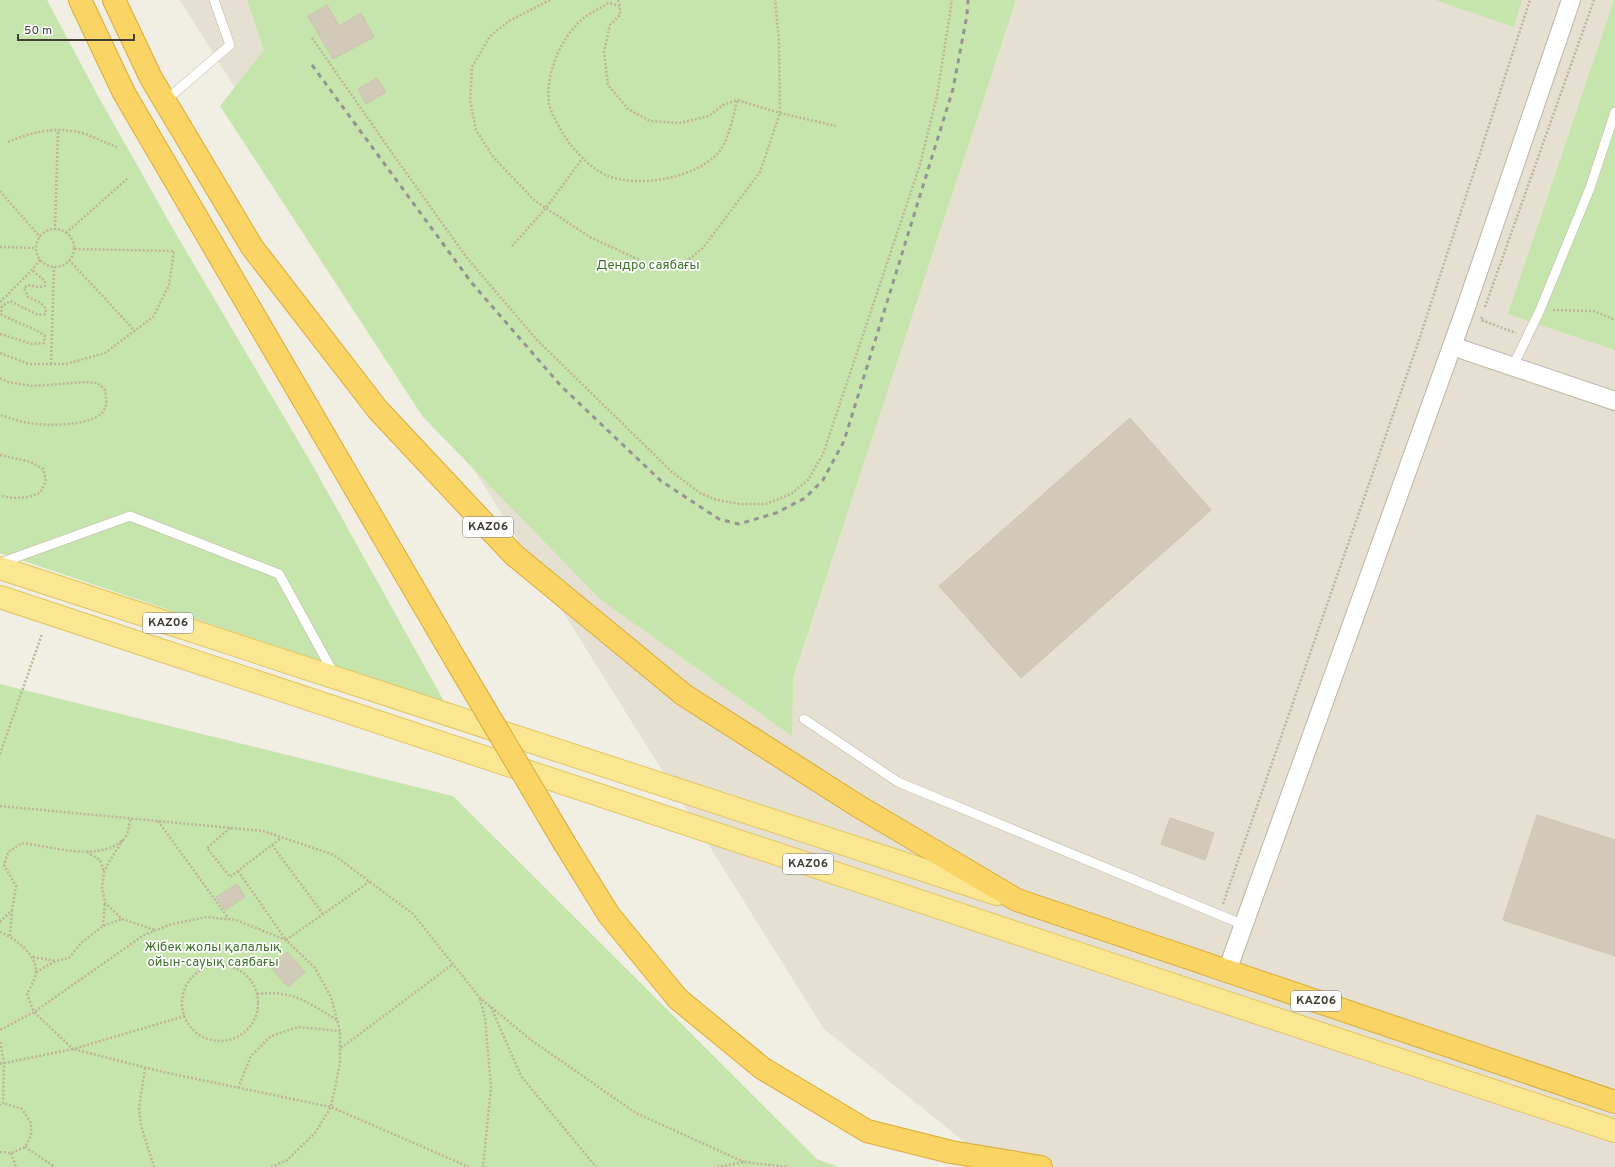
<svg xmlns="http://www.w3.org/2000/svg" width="1615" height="1167" font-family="Overpass,sans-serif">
<rect width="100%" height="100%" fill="#f1eee3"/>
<!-- residential -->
<path fill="#e5e0d1" d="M 180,0 L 1615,0 L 1615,1167 L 996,1167 L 824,1029 Z"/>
<!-- green -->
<g fill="#c6e5ac">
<path d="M 0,0 L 47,0 L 98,96 L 176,234 L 313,466 L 445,703 L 0,553 Z"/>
<path d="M 247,0 L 1016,0 L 793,678 L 792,736 L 601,600 L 423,417 L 220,106 L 264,50 Z"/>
<path d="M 1435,0 L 1522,0 L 1514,27 Z"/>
<path d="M 1614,0 L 1615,0 L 1615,350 L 1508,314 Z"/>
<path d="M 0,684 L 453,796 L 817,1159 L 838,1167 L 0,1167 Z"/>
</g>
<!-- building -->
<g fill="#d2cab9" stroke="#cdc3ac">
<path d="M 327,5 L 339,26 L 361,13 L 374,37 L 333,59 L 308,16 Z"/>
<path d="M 377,78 L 386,92 L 366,104 L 358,89 Z"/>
<path d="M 1130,418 L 1211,510 L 1021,678 L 939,586 Z"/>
<path d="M 1537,815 L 1615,840 L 1615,956 L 1503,920 Z"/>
<path d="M 1170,818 L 1214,833 L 1205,860 L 1161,844 Z"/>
<path d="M 237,884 L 245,897 L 225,910 L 216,897 Z"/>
<path d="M 287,952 L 305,972 L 288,987 L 270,967 Z"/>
</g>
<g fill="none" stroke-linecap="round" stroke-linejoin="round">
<defs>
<g id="lane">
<path d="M 165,101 L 230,45 L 214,0"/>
<path d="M 1513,366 L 1540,310 L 1590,188 L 1615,112"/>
<path d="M 0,563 L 130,516 L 279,574 L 334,674"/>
<path d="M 804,719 L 898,782 L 1244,925"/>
</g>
<g id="street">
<path d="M 1452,346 L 1615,401"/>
<path d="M 1227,971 L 1464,313 L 1571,0"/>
</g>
<g id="primary">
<path d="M 0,568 L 997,894"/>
<path d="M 0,597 L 1615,1131"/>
</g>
<g id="highway">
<path d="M 80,0 L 124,93 L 455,659"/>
<path d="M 114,0 L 151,78 L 252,247 L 378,410 L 514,555 L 684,695 L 858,806 L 1017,900 L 1615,1102"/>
<path d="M 565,844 L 609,915 L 678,999 L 762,1068 L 867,1131 L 951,1152 L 1041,1167"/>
</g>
</defs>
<!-- lane casing -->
<use href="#lane" stroke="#bcb6a6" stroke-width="10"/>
<!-- street casing -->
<use href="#street" stroke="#bcb6a6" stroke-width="20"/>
<!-- primary casing -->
<use href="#primary" stroke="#e0c562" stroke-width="24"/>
<!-- highway casing -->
<use href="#highway" stroke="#d8ab36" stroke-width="24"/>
<!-- path -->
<g stroke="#bdb398" stroke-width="2.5" stroke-dasharray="2 2" stroke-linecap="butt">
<path d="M 550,0 L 509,21 L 490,36 L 472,67 L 470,100 L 476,130 L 494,158 L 535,201 L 590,237 L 654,267 L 670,268 L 683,264 L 703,248 L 760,172 L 780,113 L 779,40 L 775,0"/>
<path d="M 618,0 L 620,6 L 620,15 L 610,25 L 604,52 L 608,85 L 628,109 L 650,121 L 680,123 L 709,116 L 723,105 L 737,100 L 780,113 L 836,126"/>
<path d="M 620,6 L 608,3 C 601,8 592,12 585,17 C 561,36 545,74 549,104 C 551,114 564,136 570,144 C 580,156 592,169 606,175 C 637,189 697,178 719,152 C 728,141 734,114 737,100"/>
<path d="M 312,38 L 397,160 L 467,258 L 537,340 L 672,472 L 700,493 L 717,500 L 740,504 L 766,504 L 791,494 L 808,480 L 823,454 L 920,165 L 937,96 L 952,0"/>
<path d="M 8,142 C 31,132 57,126 82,133 C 93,136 105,143 117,147"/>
<path d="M 0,191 L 40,237"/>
<circle cx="55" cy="248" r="19"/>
<path d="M 55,230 L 58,130"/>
<path d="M 66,233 L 128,178"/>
<path d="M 512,246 L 546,208 L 582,159"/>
<path d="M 0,247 L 36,248"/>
<path d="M 69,260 L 135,331"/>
<path d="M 0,302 L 32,270 L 40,260"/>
<path d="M 1485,307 L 1594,0"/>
<path d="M 1553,310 L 1594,311 L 1615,320"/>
<path d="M 1482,317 L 1481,320 L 1516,333"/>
<path d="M 0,334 L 32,344 L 44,343 L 45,336 C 32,326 15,323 1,314 L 2,306 L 10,301 L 38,315 L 45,314 L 46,309 L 41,303 L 28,297 L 24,288 L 28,285 L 38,287 L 45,286 L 45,281 L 32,270"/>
<path d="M 0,353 L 29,364 L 66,364 L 105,353 L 153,317 L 169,285 L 174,251 L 74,249"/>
<path d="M 51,364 L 54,267"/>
<path d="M 0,378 L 8,382 L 33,386 L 86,382 L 98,383 L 105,390 C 106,398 108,407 102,413 C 89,426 47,426 30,423 C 20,422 10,418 0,415"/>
<path d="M 0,455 L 31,462 L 43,469 L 46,481 L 40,493 C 27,498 13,500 0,495"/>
<path d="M 0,754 L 42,634"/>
<path d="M 0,806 L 263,831 L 334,855 L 413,914 L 480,998 L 531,1040 L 636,1113 L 744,1162"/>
<path d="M 158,821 L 229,919"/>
<path d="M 230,828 L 207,848 L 230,877 L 281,838"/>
<path d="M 123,840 L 109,862 L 104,872 L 102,887 L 105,903 L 122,919 L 155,930"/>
<path d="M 272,845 L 323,914"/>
<path d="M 87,852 L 100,860 L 104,872"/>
<path d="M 238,871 L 286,940 L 369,882"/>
<path d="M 1223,904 L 1419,340 L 1530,0"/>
<path d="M 0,922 L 12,910 L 16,886 L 4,865 L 8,852 L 22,843 C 51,846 99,863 124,839 C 128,835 129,824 131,818"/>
<path d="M 103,926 L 105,903"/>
<path d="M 0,932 C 15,938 36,954 36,971 C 36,978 30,988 27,994 L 34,1012 L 0,1030"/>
<path d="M 10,936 L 12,911"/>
<path d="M 33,957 L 56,961"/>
<circle cx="220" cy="1003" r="38"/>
<path d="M 36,972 L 56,961 L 69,958 L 81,943 L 103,926 L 122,919"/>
<path d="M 257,994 C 293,990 307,1002 337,1020"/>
<path d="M 480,999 L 485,1018 L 491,1087 L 483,1167"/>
<path d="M 491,1007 L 521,1076 L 596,1167"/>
<path d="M 185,1016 L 73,1049 L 34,1012 L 144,935 L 172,924 L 207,917 L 236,920 L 286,940 L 315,968 L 331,997 L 340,1031 L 340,1063 L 331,1107 L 315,1133 L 287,1160 L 271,1167"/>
<path d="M 0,1042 L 4,1063 L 3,1103 L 0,1105"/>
<path d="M 341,1048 L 453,964"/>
<path d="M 0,1064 L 73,1049 L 163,1072 L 331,1107 L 469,1167"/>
<path d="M 145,1068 L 139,1108 L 141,1126 L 154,1167"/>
<path d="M 238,1088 L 251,1056 L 271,1036 L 298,1027 L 340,1031"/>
<path d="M 25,1147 L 55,1167"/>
<path d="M 0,1152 L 11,1153 L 25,1147 L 31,1136 L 31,1123 L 22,1109 L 3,1103"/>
<path d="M 11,1153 L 16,1167"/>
<path d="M 717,1167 L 744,1162 L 788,1167"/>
</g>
<!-- lane -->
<use href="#lane" stroke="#fff" stroke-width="9"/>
<!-- street -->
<use href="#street" stroke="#fff" stroke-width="18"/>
<!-- primary -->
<use href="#primary" stroke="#fbe692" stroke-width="22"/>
<!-- highway -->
<use href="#highway" stroke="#fad565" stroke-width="22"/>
<!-- rail -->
<path stroke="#939393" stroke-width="3" stroke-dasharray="5 5" stroke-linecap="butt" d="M 312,65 L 471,282 L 561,386 L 661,481 L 719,519 L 739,524 L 776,513 L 805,498 L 823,480 L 844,441 L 953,89 L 967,15 L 968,0"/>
<defs>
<path id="highway-bridge" d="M 455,659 L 565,844"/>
</defs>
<!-- highway-bridge casing -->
<use href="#highway-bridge" stroke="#d8ab36" stroke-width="24" stroke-linecap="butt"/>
<!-- highway-bridge -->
<use href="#highway-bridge" stroke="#fad565" stroke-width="22"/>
</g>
<g text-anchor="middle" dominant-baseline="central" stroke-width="3.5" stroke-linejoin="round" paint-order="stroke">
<!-- shield labels -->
<g fill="#fff" stroke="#7b7870" stroke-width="1">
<rect x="463" y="517" width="50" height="20" rx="3"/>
<rect x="143" y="613" width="50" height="20" rx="3"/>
<rect x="783" y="854" width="50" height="20" rx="3"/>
<rect x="1291" y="991" width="50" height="20" rx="3"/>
</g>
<g font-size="12" font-weight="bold" fill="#423e33">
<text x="488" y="527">KАZ06</text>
<text x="168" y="623">KАZ06</text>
<text x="808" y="864">KАZ06</text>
<text x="1316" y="1001">KАZ06</text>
</g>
<!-- park labels -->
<g font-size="13" fill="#3e7229" stroke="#fff">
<text x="648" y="266">Дендро саябағы</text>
<text x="213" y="948">Жібек жолы қалалық<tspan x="213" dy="15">ойын-сауық саябағы</tspan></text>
</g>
</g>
<!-- scale -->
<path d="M18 34v6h116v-6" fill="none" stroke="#423e33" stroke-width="2"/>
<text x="24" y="34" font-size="12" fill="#423e33" stroke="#ffffff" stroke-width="3" paint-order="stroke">50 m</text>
</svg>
